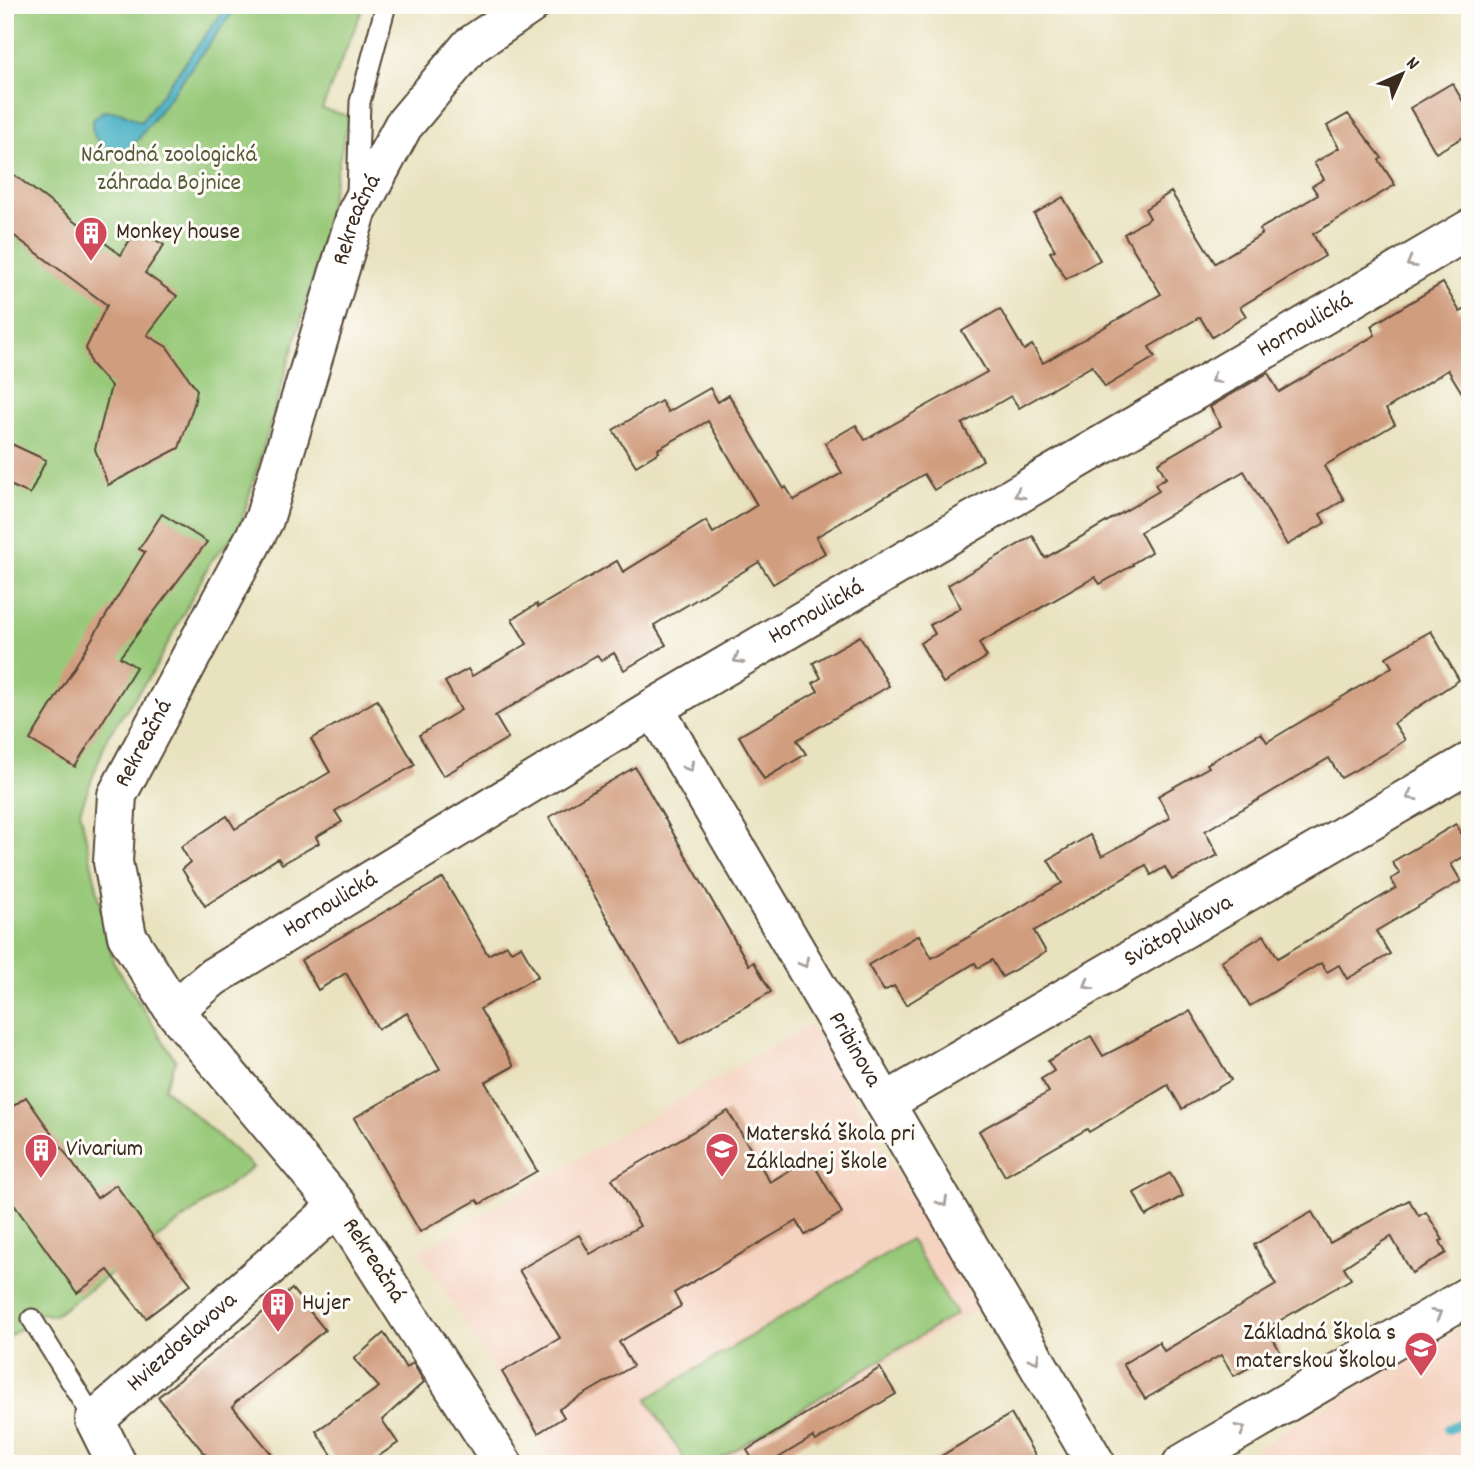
<svg xmlns="http://www.w3.org/2000/svg" width="1475" height="1469" font-family="Dekko,sans-serif">
<rect width="100%" height="100%" fill="#fdfcf7"/>
<filter id="ink" filterUnits="userSpaceOnUse"><feTurbulence type="fractalNoise" baseFrequency=".0143" numOctaves="2"/><feDisplacementMap in="SourceGraphic" scale="14" xChannelSelector="R" yChannelSelector="G"/><feConvolveMatrix kernelMatrix="1 2 1 2 8 2 1 2 1" color-interpolation-filters="sRGB"/></filter>
<filter id="wash" filterUnits="userSpaceOnUse"><feTurbulence type="fractalNoise" baseFrequency=".00686" numOctaves="4" result="noise"/><feDisplacementMap in="SourceGraphic" scale="28" xChannelSelector="R" yChannelSelector="G"/><feGaussianBlur stdDeviation="1.57" result="paint"/><feColorMatrix in="noise" values="0 0 0 0 0 0 0 0 0 0 0 0 0 0 0 0 0 1.4 0 .05"/><feComposite in="paint" operator="in"/></filter>
<g filter="url(#wash)">
<rect width="100%" height="100%" fill="#e9e2bf"/>
<!-- built -->
<g fill="#f5d3c1">
<path d="M 810,1024 L 976,1309 L 800,1415 L 726,1464 L 553,1464 L 419,1251 Z"/>
<path d="M 1470,1322 L 1470,1464 L 1226,1464 L 1270,1442 L 1276,1435 Z"/>
</g>
<!-- green -->
<g fill="#98c979" stroke="#6a7a4c" stroke-width="2">
<path d="M 5,5 L 364,5 L 322,109 L 349,116 L 312,283 L 239,530 L 211,561 L 154,670 L 108,736 L 80,811 L 113,961 L 176,1061 L 164,1088 L 253,1167 L 54,1316 L 41,1313 L 10,1336 L 5,1330 Z"/>
<path d="M 910,1239 L 956,1314 L 712,1464 L 687,1464 L 647,1399 Z"/>
</g>
<!-- water -->
<path fill="#46b0c4" stroke="#406d71" stroke-width="2" d="M 228,5 L 238,5 L 140,137 L 128,149 L 115,154 C 101,147 91,138 92,121 L 103,111 L 120,112 L 141,122 Z"/>
<g fill="none" stroke-linecap="round" stroke-linejoin="round">
<!-- stream -->
<path stroke="#46b0c4" stroke-width="10" d="M 1449,1429 L 1470,1419"/>
</g>
<g id="blocks">
<!-- building -->
<g fill="#d19d7f">
<path d="M 1452,83 L 1470,113 L 1470,133 L 1436,153 L 1410,108 Z"/>
<path d="M 1348,114 L 1382,158 L 1379,160 L 1395,185 L 1313,234 L 1325,256 L 1240,307 L 1246,316 L 1212,337 L 1200,317 L 1149,347 L 1155,357 L 1105,387 L 1092,366 L 1019,408 L 1011,396 L 962,424 L 983,460 L 934,490 L 924,474 L 816,537 L 825,553 L 773,584 L 759,562 L 654,625 L 666,645 L 624,670 L 614,653 L 601,661 L 597,655 L 495,716 L 508,738 L 443,776 L 419,735 L 461,710 L 445,682 L 468,669 L 472,676 L 527,644 L 512,619 L 537,604 L 538,607 L 617,561 L 623,572 L 706,521 L 713,533 L 757,505 L 708,421 L 658,449 L 659,452 L 636,466 L 613,430 L 661,401 L 668,412 L 710,388 L 718,402 L 729,395 L 784,489 L 786,487 L 794,500 L 842,473 L 825,443 L 856,425 L 865,440 L 987,372 L 962,331 L 1000,309 L 1024,350 L 1032,345 L 1043,363 L 1161,294 L 1124,234 L 1150,218 L 1145,209 L 1171,192 L 1215,263 L 1262,234 L 1260,229 L 1318,195 L 1312,186 L 1324,179 L 1314,163 L 1339,148 L 1327,126 Z"/>
<path d="M 5,168 L 121,255 L 136,229 L 164,245 L 145,273 L 177,296 L 147,335 L 167,347 L 197,390 L 194,404 L 179,448 L 108,485 L 95,449 L 111,386 L 91,364 L 86,348 L 107,305 L 5,229 Z"/>
<path d="M 1063,197 L 1100,260 L 1066,279 L 1050,252 L 1055,250 L 1034,214 Z"/>
<path d="M 1443,283 L 1460,312 L 1470,307 L 1470,406 L 1448,370 L 1386,409 L 1395,424 L 1324,466 L 1344,500 L 1320,514 L 1325,523 L 1287,545 L 1244,471 L 1140,532 L 1151,552 L 1132,564 L 1133,565 L 1100,584 L 1095,577 L 979,643 L 987,657 L 943,683 L 920,643 L 935,634 L 930,625 L 961,608 L 948,585 L 1033,536 L 1045,558 L 1159,491 L 1155,484 L 1166,478 L 1158,463 L 1221,426 L 1210,407 L 1268,373 L 1279,392 L 1375,335 L 1371,326 Z"/>
<path d="M 5,441 L 46,460 L 30,494 L 5,483 Z"/>
<path d="M 162,514 L 207,542 L 120,657 L 136,667 L 75,767 L 30,740 L 145,552 L 139,549 Z"/>
<path d="M 1431,631 L 1459,680 L 1394,723 L 1405,740 L 1386,753 L 1341,778 L 1329,758 L 1205,831 L 1218,855 L 1172,880 L 1165,867 L 1151,875 L 1146,865 L 1034,931 L 1046,952 L 1002,977 L 992,960 L 978,968 L 975,963 L 906,1005 L 894,986 L 884,991 L 868,965 L 919,935 L 932,958 L 1062,883 L 1048,860 L 1090,835 L 1102,856 L 1170,818 L 1158,796 L 1209,767 L 1207,764 L 1261,733 L 1267,742 L 1392,667 L 1386,657 Z"/>
<path d="M 860,636 L 889,686 L 797,740 L 806,754 L 764,779 L 739,736 L 818,691 L 813,683 L 821,678 L 813,663 Z"/>
<path d="M 377,700 L 415,765 L 335,811 L 342,822 L 316,837 L 319,843 L 282,864 L 278,858 L 205,906 L 182,869 L 190,862 L 181,847 L 227,816 L 235,829 L 330,772 L 311,739 Z"/>
<path d="M 635,767 L 749,965 L 754,962 L 771,992 L 680,1044 L 549,817 Z"/>
<path d="M 1456,824 L 1470,849 L 1470,853 L 1451,864 L 1461,881 L 1376,931 L 1390,954 L 1347,979 L 1339,965 L 1327,972 L 1321,963 L 1250,1006 L 1221,961 L 1264,935 L 1278,958 L 1396,888 L 1391,879 L 1400,874 L 1392,862 Z"/>
<path d="M 443,878 L 488,955 L 507,945 L 511,951 L 521,946 L 538,976 L 480,1009 L 514,1066 L 485,1082 L 537,1171 L 480,1204 L 477,1200 L 420,1232 L 354,1118 L 440,1069 L 407,1013 L 378,1029 L 346,973 L 318,990 L 301,960 Z"/>
<path d="M 1190,1011 L 1231,1080 L 1182,1109 L 1168,1085 L 1089,1132 L 1087,1129 L 1005,1176 L 979,1131 L 1049,1092 L 1041,1079 L 1054,1071 L 1048,1061 L 1091,1036 L 1103,1056 Z"/>
<path d="M 26,1097 L 97,1198 L 116,1185 L 158,1244 L 159,1243 L 191,1284 L 146,1318 L 108,1270 L 77,1293 L 5,1192 L 5,1112 Z"/>
<path d="M 728,1111 L 770,1182 L 810,1158 L 842,1213 L 805,1235 L 797,1221 L 674,1293 L 681,1306 L 619,1342 L 633,1366 L 559,1409 L 564,1417 L 538,1433 L 502,1372 L 560,1338 L 519,1270 L 579,1235 L 590,1254 L 640,1226 L 612,1179 Z"/>
<path d="M 1170,1173 L 1183,1196 L 1146,1216 L 1134,1193 Z"/>
<path d="M 1409,1200 L 1419,1216 L 1426,1212 L 1443,1240 L 1440,1241 L 1446,1253 L 1412,1273 L 1391,1236 L 1344,1267 L 1351,1279 L 1267,1328 L 1280,1351 L 1234,1376 L 1221,1355 L 1145,1399 L 1123,1364 L 1159,1342 L 1164,1351 L 1276,1285 L 1254,1245 L 1312,1212 L 1330,1243 Z"/>
<path d="M 292,1289 L 325,1330 L 235,1403 L 233,1407 L 280,1464 L 213,1464 L 158,1397 Z"/>
<path d="M 384,1333 L 406,1368 L 413,1363 L 424,1382 L 382,1420 L 398,1443 L 367,1464 L 338,1464 L 316,1431 L 379,1387 L 354,1359 Z"/>
<path d="M 880,1368 L 896,1394 L 816,1441 L 813,1437 L 768,1464 L 755,1464 L 747,1450 Z"/>
<path d="M 1011,1414 L 1040,1464 L 928,1464 Z"/>
</g>
</g>
</g>
<g filter="url(#ink)">
<use href="#blocks" fill-opacity="0" stroke="#554636" stroke-width="2"/>
<g fill="none" stroke-linecap="round" stroke-linejoin="round">
<defs>
<g id="lane">
<path d="M 357,193 L 360,102 L 386,5"/>
<path d="M 32,1319 L 95,1420"/>
</g>
<g id="street">
<path id="s1" d="M 654,708 L 1096,1464"/>
<path id="s2" d="M 174,1010 L 213,977 L 654,708 L 1470,229"/>
<path id="s3" d="M 885,1103 L 1470,762"/>
<path id="s4" d="M 117,1464 L 95,1420 L 338,1206"/>
<path id="s5" d="M 503,1464 L 338,1206 L 174,1010 L 127,936 L 113,862 L 117,795 L 264,520 L 357,212 L 403,126 L 470,46 L 530,5"/>
<path d="M 1182,1464 L 1470,1295"/>
</g>
</defs>
<!-- lane casing -->
<use href="#lane" stroke="#554636" stroke-width="23"/>
<!-- street casing -->
<use href="#street" stroke="#554636" stroke-width="42"/>
<!-- lane -->
<use href="#lane" stroke="#fff" stroke-width="19"/>
<!-- street -->
<use href="#street" stroke="#fff" stroke-width="38"/>
</g>
<!-- one-way arrows -->
<defs><path id="oneway-chevron" d="M-2-3.5L2.5 0L-2 3.5" fill="none" stroke-width="1.6" stroke-linecap="round" stroke-linejoin="round" transform="scale(1.75)"/></defs>
<g stroke="#a79f9a">
<use href="#oneway-chevron" transform="translate(1411 263) rotate(150)"/>
<use href="#oneway-chevron" transform="translate(1215 379) rotate(150)"/>
<use href="#oneway-chevron" transform="translate(1019 494) rotate(150)"/>
<use href="#oneway-chevron" transform="translate(738 659) rotate(150)"/>
<use href="#oneway-chevron" transform="translate(689 767) rotate(60)"/>
<use href="#oneway-chevron" transform="translate(1411 796) rotate(150)"/>
<use href="#oneway-chevron" transform="translate(804 963) rotate(60)"/>
<use href="#oneway-chevron" transform="translate(1088 985) rotate(150)"/>
<use href="#oneway-chevron" transform="translate(943 1202) rotate(60)"/>
<use href="#oneway-chevron" transform="translate(1437 1314) rotate(-30)"/>
<use href="#oneway-chevron" transform="translate(1035 1359) rotate(60)"/>
<use href="#oneway-chevron" transform="translate(1241 1429) rotate(-30)"/>
</g>
</g>
<!-- icons -->
<defs>
<symbol id="building-pin" viewBox="-11 -11 22 30"><path d="M0 17L-7.5 6A9.5 9.5 0 1 1 7.5 6Z" fill="#d1495b" stroke="#fdfcf7"/><path d="M-4-6H4V6H1V3H-1V6H-4ZM-2.5-4.3h1.7v1.8h-1.7ZM.8-4.3h1.7v1.8H.8ZM-2.5-1h1.7V.8h-1.7ZM.8-1h1.7V.8H.8Z" fill="#fff"/></symbol>
<symbol id="school-pin" viewBox="-11 -11 22 30"><path d="M0 17L-7.5 6A9.5 9.5 0 1 1 7.5 6Z" fill="#d1495b" stroke="#fdfcf7"/><path d="M0-5L7-2L0 1L-7-2ZM-4 1L0 2.5L4 1V4Q0 6-4 4Z" fill="#fff"/></symbol>
</defs>
<g fill-rule="evenodd">
<use href="#building-pin" x="72" y="214" width="38" height="52"/>
<use href="#school-pin" x="703" y="1130" width="38" height="52"/>
<use href="#building-pin" x="22" y="1131" width="38" height="52"/>
<use href="#building-pin" x="259" y="1285" width="38" height="52"/>
<use href="#school-pin" x="1402" y="1329" width="38" height="52"/>
</g>
<g text-anchor="middle" dominant-baseline="central" stroke-width="6" stroke-linejoin="round" paint-order="stroke">
<!-- park labels -->
<g font-size="24" fill="#575a39" stroke="#fdfcf7">
<text x="169" y="156">Národná zoologická<tspan x="169" dy="28">záhrada Bojnice</tspan></text>
</g>
<!-- street labels -->
<g font-size="24" fill="#3b2a1e" stroke="#fdfcf7">
<text stroke="none"><textPath href="#s5" startOffset="1418">Rekreačná</textPath></text>
<text stroke="none"><textPath href="#s2" startOffset="1323">Hornoulická</textPath></text>
<text stroke="none"><textPath href="#s2" startOffset="756">Hornoulická</textPath></text>
<text stroke="none"><textPath href="#s5" startOffset="850">Rekreačná</textPath></text>
<text stroke="none"><textPath href="#s2" startOffset="189">Hornoulická</textPath></text>
<text stroke="none"><textPath href="#s3" startOffset="340">Svätoplukova</textPath></text>
<text stroke="none"><textPath href="#s1" startOffset="396">Pribinova</textPath></text>
<text transform="translate(373 1261) rotate(57)">Rekreačná</text>
<text stroke="none"><textPath href="#s4" startOffset="166">Hviezdoslavova</textPath></text>
</g>
<!-- poi labels -->
<g font-size="24" fill="#3b2a1e" stroke="#fdfcf7" text-anchor="start">
<text x="116" y="233">Monkey house</text>
<text x="746" y="1135">Materská škola pri<tspan x="746" dy="28">Základnej škole</tspan></text>
<text x="66" y="1150">Vivarium</text>
<text x="302" y="1304">Hujer</text>
<text x="1396" y="1334" text-anchor="end">Základná škola s<tspan x="1396" dy="28">materskou školou</tspan></text>
</g>
</g>
<!-- margin -->
<rect width="1475" height="1469" fill="none" stroke="#fdfcf7" stroke-width="28"/>
<!-- north arrow -->
<g transform="translate(1402 74) rotate(45)" stroke="#fdfcf7" stroke-width="5" paint-order="stroke">
<path d="M0-5L12 26L0 18L-12 26Z" fill="#3b2a1e"/>
<text y="-10" font-size="19" font-weight="bold" text-anchor="middle" fill="#3b2a1e">N</text>
</g>
</svg>
